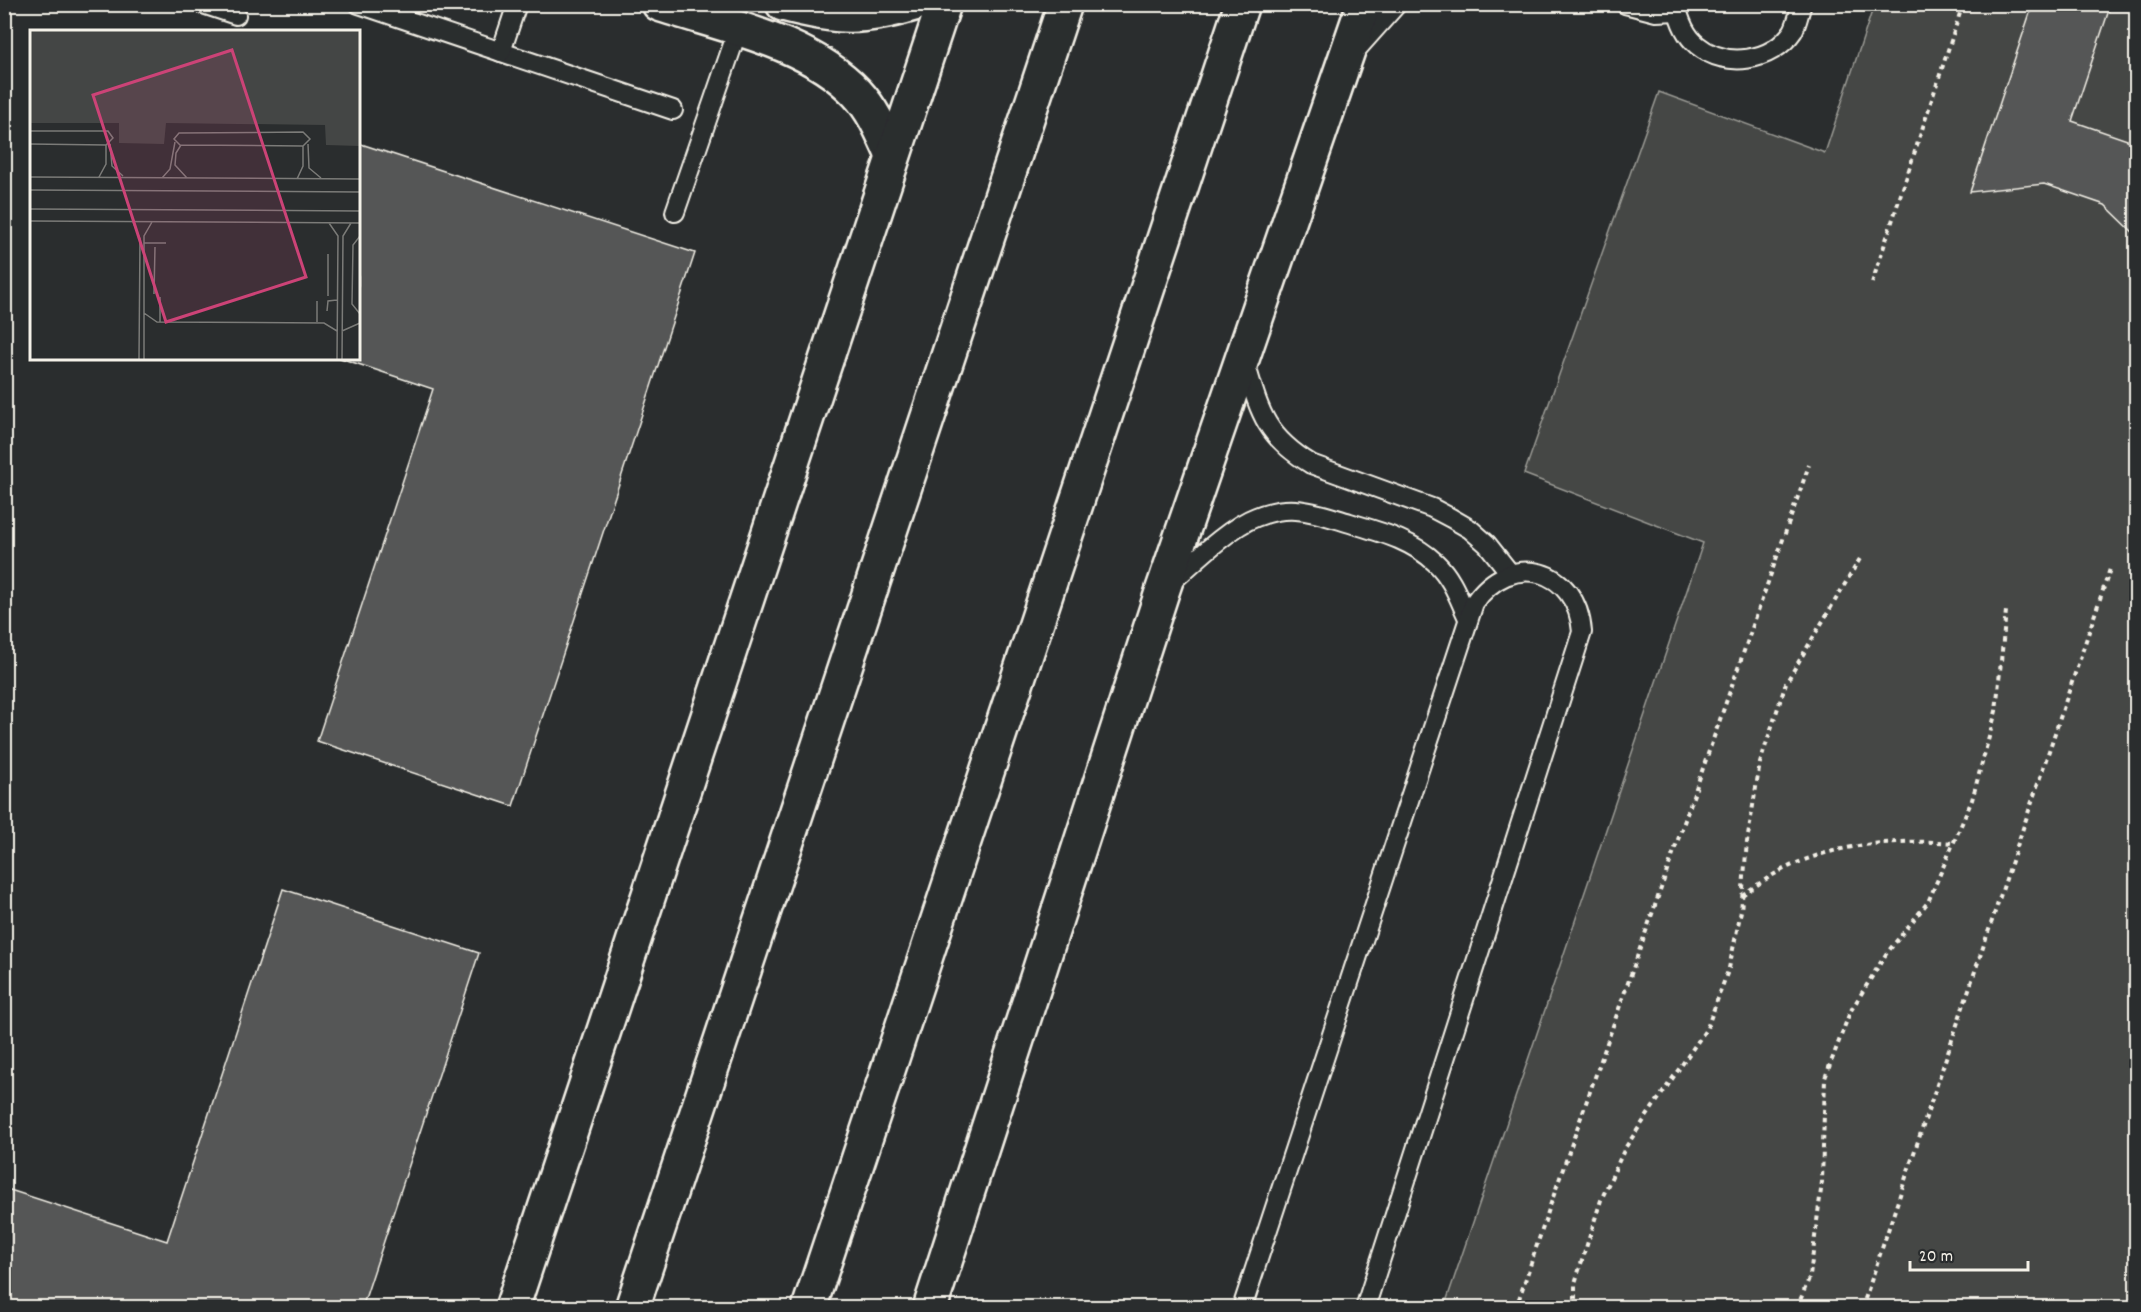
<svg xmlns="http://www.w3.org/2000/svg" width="2141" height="1312" font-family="Dekko,sans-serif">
<rect width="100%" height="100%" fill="#2a2d2e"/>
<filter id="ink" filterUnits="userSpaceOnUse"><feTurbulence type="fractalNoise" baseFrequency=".0167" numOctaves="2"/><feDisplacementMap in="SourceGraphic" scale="12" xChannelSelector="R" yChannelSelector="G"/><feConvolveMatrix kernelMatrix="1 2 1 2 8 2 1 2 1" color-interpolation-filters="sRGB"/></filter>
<g filter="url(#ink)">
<!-- green -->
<path fill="#444645" stroke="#9c9c96" stroke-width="1.5" d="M 1874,5 L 2136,5 L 2136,1307 L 1444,1308 L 1703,543 L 1524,474 L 1659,92 L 1825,153 Z"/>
<!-- building -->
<g fill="#555756" stroke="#f4f1e8" stroke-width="1.5">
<path d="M 2033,4 L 2111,4 L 2072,121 L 2136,143 L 2136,235 L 2105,205 L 2044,184 L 1970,192 Z"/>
<path d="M 358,143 L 695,253 L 513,806 L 317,741 L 433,389 L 340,358 L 358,358 Z"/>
<path d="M 283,889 L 479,953 L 362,1308 L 4,1308 L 4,1188 L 167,1241 Z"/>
</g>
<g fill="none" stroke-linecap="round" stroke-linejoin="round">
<defs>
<g id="lane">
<path d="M 203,4 L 236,15"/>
<path d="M 359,4 L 673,110"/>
<path d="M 1625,4 L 1656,12 L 1677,11"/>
<path d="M 1676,4 C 1679,19 1685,35 1697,45 C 1726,69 1772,62 1793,31 C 1797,24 1799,13 1802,4"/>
<path d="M 1357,49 L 1397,4"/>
<path d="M 501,52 L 517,4"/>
<path d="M 675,212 L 738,30"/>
<path d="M 1244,359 C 1259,409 1263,435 1311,464 L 1432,508 L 1451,518 L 1470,529 L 1487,544 L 1510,573"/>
<path d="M 1169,584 C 1192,564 1229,527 1256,517 C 1269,512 1283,509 1296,510 C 1315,511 1332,518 1350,523 C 1380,532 1412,540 1436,563 C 1452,578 1459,599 1468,618"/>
<path d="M 1242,1308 L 1474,603 C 1511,549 1577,568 1582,632 L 1365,1308"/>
</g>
<g id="street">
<path d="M 659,4 C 725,26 808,41 857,93 C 874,111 883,134 893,156"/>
<path d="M 783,4 C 836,18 861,20 914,4"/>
<path d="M 512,1308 L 944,4"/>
<path d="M 930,1308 L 1163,589 L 1364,4"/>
</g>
<g id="secondary">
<path d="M 632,1308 L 1065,4"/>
<path d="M 809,1308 L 1242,4"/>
</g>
</defs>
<!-- lane casing -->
<use href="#lane" stroke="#f4f1e8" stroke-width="22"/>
<!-- street casing -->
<use href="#street" stroke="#f4f1e8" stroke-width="38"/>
<!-- secondary casing -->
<use href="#secondary" stroke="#f4f1e8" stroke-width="38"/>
<!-- path -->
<g stroke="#f4f1e8" stroke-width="4" stroke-dasharray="4.5 4.5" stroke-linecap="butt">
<path d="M 1872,283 L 1963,4"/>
<path d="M 1742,895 C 1756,886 1771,875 1786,868 C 1837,843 1897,839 1953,843"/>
<path d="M 1516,1308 L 1551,1203 L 1809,465"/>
<path d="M 1575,1308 L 1575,1283 L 1601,1200 L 1625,1148 L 1707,1028 L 1729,968 L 1741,911 L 1747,842 L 1760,763 L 1786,683 L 1861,557"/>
<path d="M 1797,1308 L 1810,1276 L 1822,1182 L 1825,1078 L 1850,1012 L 1886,954 L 1928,902 L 1972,800 L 1996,711 L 2006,611"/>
<path d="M 1862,1308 L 2111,566"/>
</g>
<!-- lane -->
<use href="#lane" stroke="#2a2d2e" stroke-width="18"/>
<!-- street -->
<use href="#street" stroke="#2a2d2e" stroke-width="33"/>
<!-- secondary -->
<use href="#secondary" stroke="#2a2d2e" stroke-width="33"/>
</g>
</g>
<!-- overview -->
<g transform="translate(30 30)">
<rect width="330" height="330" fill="#2a2d2e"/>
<path d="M 0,1 L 330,1 L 330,116 L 296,115 L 295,95 L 136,93 L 134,114 L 89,113 L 89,93 L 0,93 Z" fill="#444645"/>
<path fill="none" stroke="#7b7b78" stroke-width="1.5" d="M 0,101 L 78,101 L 83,108 L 76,115 L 0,114M 273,102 L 280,109 L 273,116 L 150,115 L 144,109 L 149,103 ZM 80,114 L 82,136 L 93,146M 278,114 L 279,138 L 291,148M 151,115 L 146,123 L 145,135 L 157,148M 0,147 L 330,149M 69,147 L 76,134 L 76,115M 132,148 L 140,139 L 145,112M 267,149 L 273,136 L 273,116M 0,160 L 330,162M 0,179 L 330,181M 0,191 L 330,193M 103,192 L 110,209 L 109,329M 299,193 L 308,206 L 307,329M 330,206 L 323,215 L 322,274 L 330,284M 114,213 L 136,213M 298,224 L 298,266M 124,264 L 125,217M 297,281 L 298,271 L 307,270M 114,283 L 127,292 L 294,293 L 307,301M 130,292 L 130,267M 287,292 L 287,271M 312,301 L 330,293M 114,329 L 114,206 L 122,192M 312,329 L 313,206 L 321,193"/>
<path fill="#cc4377" fill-opacity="0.15" stroke="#cc4377" stroke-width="3" d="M 202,20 L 276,247 L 136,292 L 63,65 Z"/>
<rect width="330" height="330" fill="none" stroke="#f4f1e8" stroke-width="3"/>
</g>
<!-- margin -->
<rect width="2141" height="1312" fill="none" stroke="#2a2d2e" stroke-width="24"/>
<rect x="12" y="12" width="2117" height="1288" fill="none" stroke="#f4f1e8" stroke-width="2" filter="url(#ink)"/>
<!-- scale -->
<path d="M1910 1261v9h118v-9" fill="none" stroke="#f4f1e8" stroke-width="3"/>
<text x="1919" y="1261" font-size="18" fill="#f4f1e8" stroke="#2a2d2e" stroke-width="4.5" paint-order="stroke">20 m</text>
</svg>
